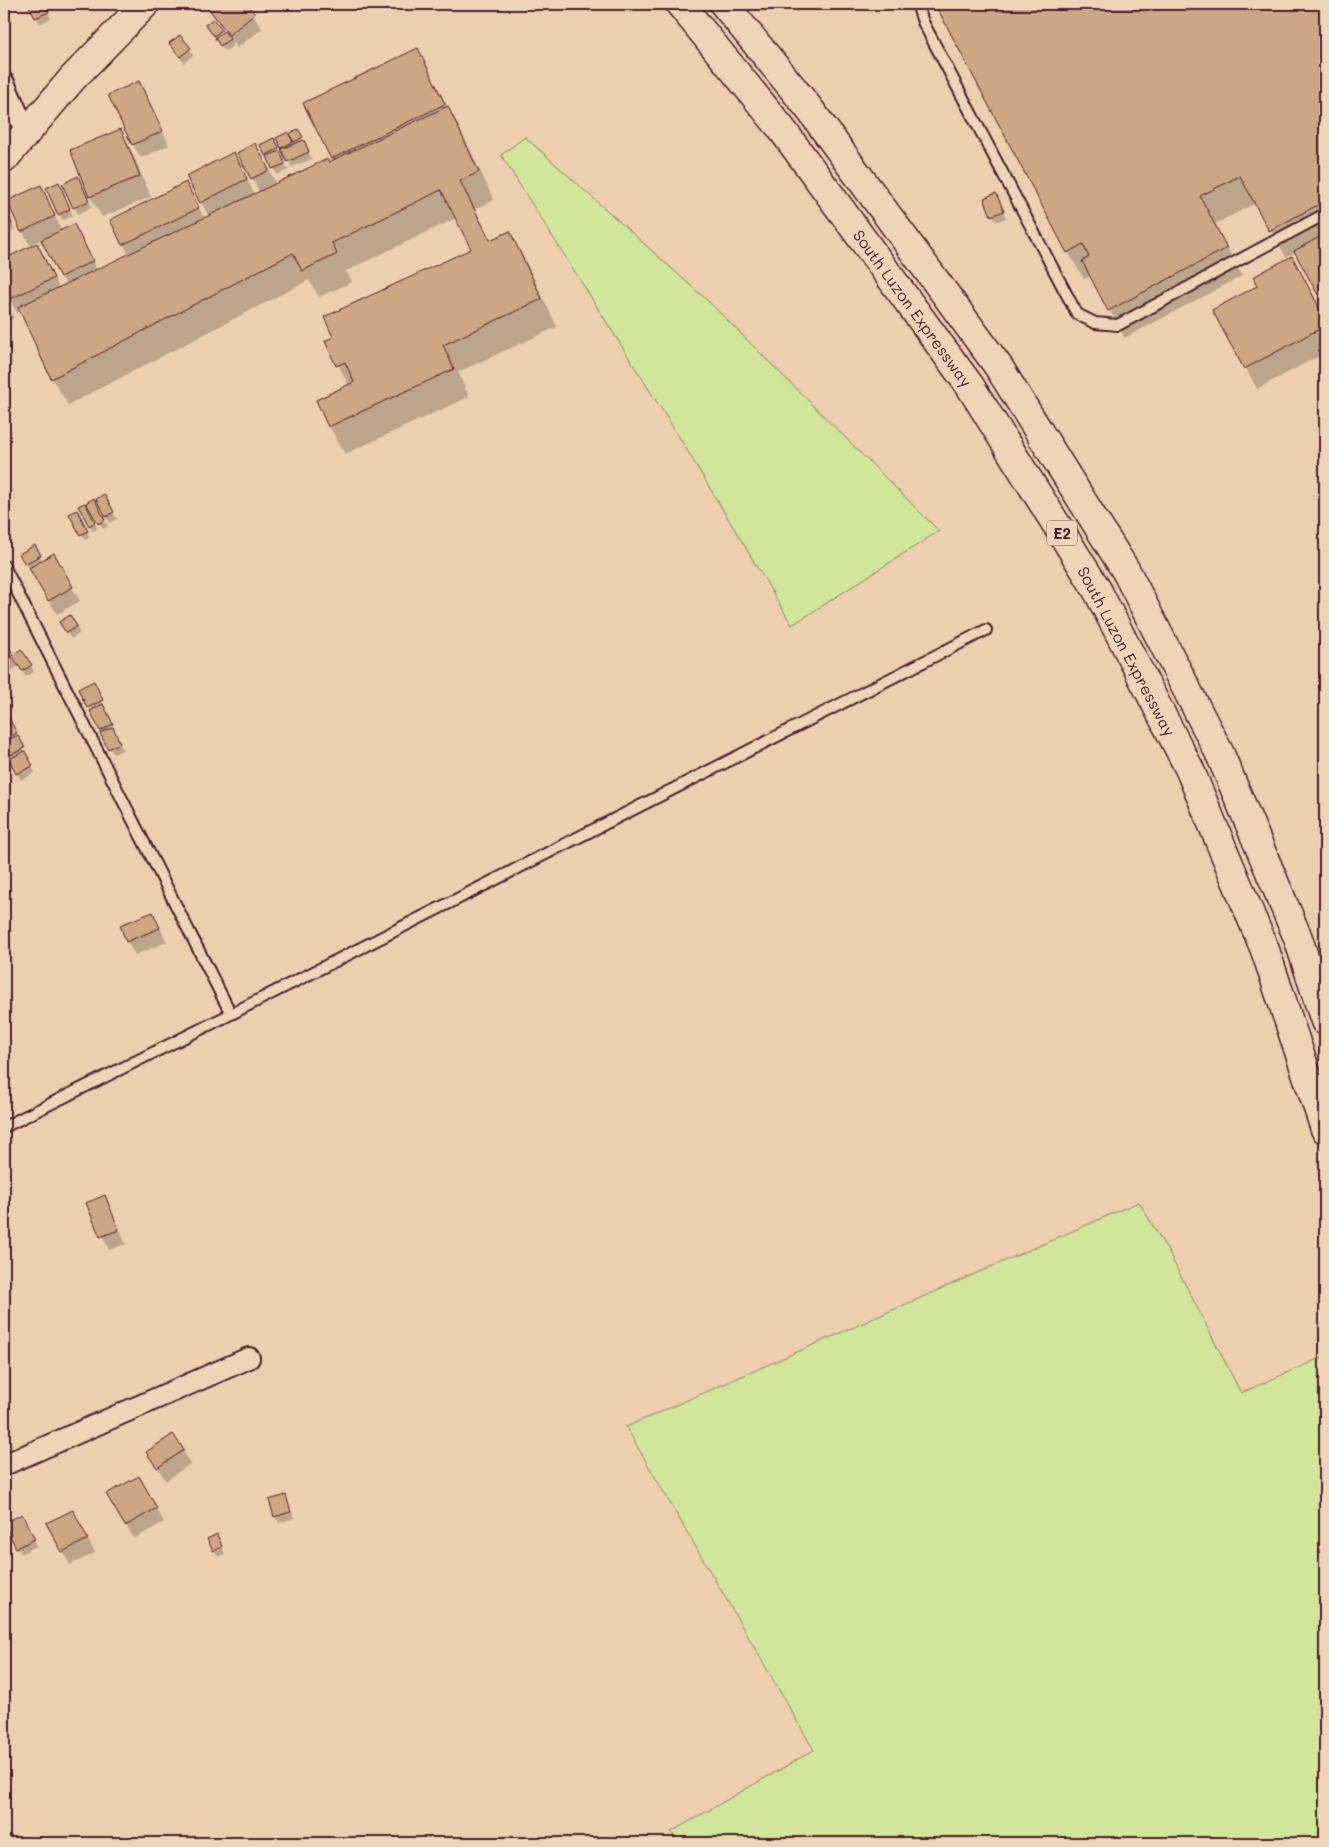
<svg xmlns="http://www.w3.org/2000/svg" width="1329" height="1847" font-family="Mali,sans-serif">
<rect width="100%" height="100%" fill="#edcfaf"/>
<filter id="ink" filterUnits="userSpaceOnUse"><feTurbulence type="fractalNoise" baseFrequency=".02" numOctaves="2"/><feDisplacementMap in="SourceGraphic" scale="10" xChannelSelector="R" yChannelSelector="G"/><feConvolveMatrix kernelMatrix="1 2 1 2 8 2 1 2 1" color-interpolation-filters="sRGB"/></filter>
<g filter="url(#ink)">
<!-- green -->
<g fill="#d1e69b" stroke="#8e8263">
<path d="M 525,137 L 709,302 L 939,531 L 792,625 L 681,440 L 501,155 Z"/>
<path d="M 1139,1202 L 1169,1253 L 1241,1393 L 1325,1356 L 1325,1843 L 679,1843 L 671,1832 L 814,1750 L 626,1427 Z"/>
</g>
<!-- shadow -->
<g fill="#0003">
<path d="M 30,4 L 44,4 L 51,18 L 40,24 Z"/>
<path d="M 205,4 L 246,4 L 262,29 L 237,48 L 232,40 L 233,46 L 225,51 L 207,26 L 221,31 L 223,33 L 225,32 Z"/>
<path d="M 943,4 L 1325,4 L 1325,306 L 1296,252 L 1286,257 L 1256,203 L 1215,224 L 1242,276 L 1125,338 L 1091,276 L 1084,279 L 1068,252 L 937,7 Z"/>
<path d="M 170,44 L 190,49 L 193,55 L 184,63 Z"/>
<path d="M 417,50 L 463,135 L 494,200 L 475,209 L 491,241 L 510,233 L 525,260 L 557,327 L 458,372 L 469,397 L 345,454 L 329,426 L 349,386 L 327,342 L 473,250 L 456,218 L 346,271 L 352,282 L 319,297 L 309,280 L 68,405 L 52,378 L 21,311 L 17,313 L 4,288 L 4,260 L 37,244 L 59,288 L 66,285 L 42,239 L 30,245 L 22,231 L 40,187 L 62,231 L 81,239 L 97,270 L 129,255 L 111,220 L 185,183 L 205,219 L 209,217 L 188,177 L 241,167 L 255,195 L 260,193 L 252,178 L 263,158 L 277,185 L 334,162 L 332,158 Z"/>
<path d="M 146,96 L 169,145 L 141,158 L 133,144 Z"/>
<path d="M 4,102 L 9,115 L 4,117 Z"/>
<path d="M 120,131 L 132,152 L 151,197 L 102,217 L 90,196 Z"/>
<path d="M 298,131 L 312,159 L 292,167 L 278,139 Z"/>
<path d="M 273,140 L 288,170 L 277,175 L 261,146 Z"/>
<path d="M 64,184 L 81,184 L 92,207 L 78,214 Z"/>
<path d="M 62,190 L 73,216 L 63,220 L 59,214 Z"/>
<path d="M 985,198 L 999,201 L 1006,218 L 996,222 Z"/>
<path d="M 7,214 L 15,230 L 4,234 L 9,246 L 4,249 L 4,215 Z"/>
<path d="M 1292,258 L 1325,318 L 1325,353 L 1257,389 L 1214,310 L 1259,286 Z"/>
<path d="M 4,299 L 14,318 L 4,323 Z"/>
<path d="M 104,496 L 117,519 L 110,523 L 97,499 Z"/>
<path d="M 93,500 L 108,526 L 103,529 L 88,503 Z"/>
<path d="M 84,504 L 98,529 L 93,531 L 80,506 Z"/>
<path d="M 76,512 L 90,537 L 85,540 L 71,515 Z"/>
<path d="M 34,547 L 43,561 L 53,555 L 80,601 L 57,614 L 21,555 Z"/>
<path d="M 70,617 L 80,633 L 71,639 L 61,623 Z"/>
<path d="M 4,641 L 13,656 L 31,666 L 34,672 L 26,677 L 19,666 L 4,676 Z"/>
<path d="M 80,689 L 97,689 L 123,750 L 113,754 Z"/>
<path d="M 7,715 L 35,773 L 21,780 L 4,745 L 4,717 Z"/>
<path d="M 153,913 L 167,942 L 135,955 L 127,941 Z"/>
<path d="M 105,1197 L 126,1244 L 109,1250 L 88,1203 Z"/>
<path d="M 183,1451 L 190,1464 L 166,1481 L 148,1452 Z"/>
<path d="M 138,1477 L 164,1522 L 134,1539 L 108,1494 Z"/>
<path d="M 286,1496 L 294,1518 L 279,1523 L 275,1516 Z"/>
<path d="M 25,1521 L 37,1546 L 21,1554 L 6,1523 Z"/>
<path d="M 80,1525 L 95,1553 L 70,1565 L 63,1552 Z"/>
<path d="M 209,1540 L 220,1542 L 225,1554 L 218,1557 Z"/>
</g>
<!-- building -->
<g fill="#cda784" stroke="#4a1f2b">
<path d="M 28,4 L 45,4 L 49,12 L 35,18 Z"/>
<path d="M 205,4 L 247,4 L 255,14 L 229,35 Z"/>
<path d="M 941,4 L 1325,4 L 1325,201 L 1269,231 L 1240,176 L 1200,196 L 1227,248 L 1108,311 L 1082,261 L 1089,257 L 1083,244 L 1067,253 L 936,6 Z"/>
<path d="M 213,19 L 222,30 L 214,36 L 205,25 Z"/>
<path d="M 224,31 L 230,39 L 220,46 L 215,38 Z"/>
<path d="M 180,35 L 191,48 L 180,57 L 169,43 Z"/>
<path d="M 418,48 L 445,104 L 331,159 L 303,103 Z"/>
<path d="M 139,81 L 163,131 L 132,145 L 108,95 Z"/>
<path d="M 448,106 L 479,172 L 460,181 L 490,240 L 510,231 L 542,299 L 443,345 L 454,369 L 328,427 L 316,400 L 354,382 L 345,362 L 336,366 L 325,341 L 333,337 L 324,317 L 471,249 L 441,190 L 332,243 L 337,254 L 302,271 L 293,253 L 51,379 L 18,307 L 327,159 L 329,162 Z"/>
<path d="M 121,129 L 140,176 L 89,197 L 70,150 Z"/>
<path d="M 298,129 L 303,137 L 294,142 L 289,134 Z"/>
<path d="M 288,132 L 293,142 L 281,148 L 276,138 Z"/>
<path d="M 274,138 L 279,148 L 265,156 L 260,145 Z"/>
<path d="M 304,140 L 309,152 L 287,162 L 281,149 Z"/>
<path d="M 255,143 L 269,170 L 251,179 L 237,153 Z"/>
<path d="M 280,151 L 285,164 L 272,169 L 267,156 Z"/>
<path d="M 234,152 L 247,179 L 200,203 L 186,176 Z"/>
<path d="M 78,176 L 89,201 L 73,208 L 62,184 Z"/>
<path d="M 59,182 L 70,209 L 58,215 L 46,188 Z"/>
<path d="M 186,182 L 199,208 L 122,245 L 110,220 Z"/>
<path d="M 41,185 L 55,216 L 21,232 L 7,201 Z"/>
<path d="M 996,193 L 1004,211 L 991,216 L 984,198 Z"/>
<path d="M 8,212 L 12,224 L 4,227 L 4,213 Z"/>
<path d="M 74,224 L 93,261 L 60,277 L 41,240 Z"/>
<path d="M 1325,234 L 1325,308 L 1294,251 Z"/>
<path d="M 37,243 L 54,278 L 8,300 L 4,291 L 4,259 Z"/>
<path d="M 1292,256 L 1325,318 L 1325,326 L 1244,369 L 1212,310 L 1257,286 L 1253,277 Z"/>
<path d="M 104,494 L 114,512 L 106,517 L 96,499 Z"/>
<path d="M 94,498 L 105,520 L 98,524 L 86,503 Z"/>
<path d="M 85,503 L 95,522 L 89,526 L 78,506 Z"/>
<path d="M 77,510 L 88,531 L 80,535 L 69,514 Z"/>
<path d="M 35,545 L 41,555 L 25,564 L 19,554 Z"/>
<path d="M 54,553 L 73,587 L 48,601 L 29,568 Z"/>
<path d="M 70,615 L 77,626 L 66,633 L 59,622 Z"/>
<path d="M 4,638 L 12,652 L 4,657 Z"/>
<path d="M 21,649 L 32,665 L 22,671 L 12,656 Z"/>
<path d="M 94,681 L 103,700 L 87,708 L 78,689 Z"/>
<path d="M 103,704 L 113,724 L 100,731 L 90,711 Z"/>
<path d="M 7,714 L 17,733 L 4,740 L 4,715 Z"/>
<path d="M 113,727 L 120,743 L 108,749 L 100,733 Z"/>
<path d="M 18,735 L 25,748 L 8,756 L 4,748 L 4,742 Z"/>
<path d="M 25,751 L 33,766 L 16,774 L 9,759 Z"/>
<path d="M 153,912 L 160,928 L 126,942 L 120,925 Z"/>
<path d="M 105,1195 L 119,1230 L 100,1237 L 86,1203 Z"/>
<path d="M 173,1434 L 184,1450 L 157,1468 L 146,1452 Z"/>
<path d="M 139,1476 L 157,1508 L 125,1526 L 106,1494 Z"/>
<path d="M 286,1495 L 291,1512 L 274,1517 L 269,1500 Z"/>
<path d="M 73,1510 L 88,1539 L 62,1552 L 46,1523 Z"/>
<path d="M 22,1514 L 35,1539 L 16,1548 L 4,1523 Z"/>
<path d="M 217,1534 L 222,1547 L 213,1551 L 207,1539 Z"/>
</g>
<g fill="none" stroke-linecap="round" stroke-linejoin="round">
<defs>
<g id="lane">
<path d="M 917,4 L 923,22 L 1077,314 L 1095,323 L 1118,325 L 1325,214"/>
<path d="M 4,566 L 231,1014 L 986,630"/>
<path d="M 4,1127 L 231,1014"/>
</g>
<g id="street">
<path d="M 4,83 L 26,132"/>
<path d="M 4,1465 L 249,1358"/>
</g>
<path id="secondary" d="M 4,159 L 72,79 L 145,4"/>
<g id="highway">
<path d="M 680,4 L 781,128 L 970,386 L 1096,588 L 1189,768 L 1265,950 L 1325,1129"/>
<path d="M 724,4 L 808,107 L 998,366 L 1126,571 L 1220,754 L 1298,938 L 1325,1021"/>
</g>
</defs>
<!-- lane casing -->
<use href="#lane" stroke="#4a1f2b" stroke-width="14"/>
<!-- street casing -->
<use href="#street" stroke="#4a1f2b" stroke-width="24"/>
<!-- secondary casing -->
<use href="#secondary" stroke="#4a1f2b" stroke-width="31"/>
<!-- highway casing -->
<use href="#highway" stroke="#4a1f2b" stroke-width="31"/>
<!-- lane -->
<use href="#lane" stroke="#f0d4b7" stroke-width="10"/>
<!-- street -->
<use href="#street" stroke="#f0d4b7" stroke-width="20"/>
<!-- secondary -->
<use href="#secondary" stroke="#f0d4b7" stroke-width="28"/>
<!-- highway -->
<use href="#highway" stroke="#f0d4b7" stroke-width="28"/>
</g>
</g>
<g text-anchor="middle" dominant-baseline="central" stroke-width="5" stroke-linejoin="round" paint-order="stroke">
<!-- shield labels -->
<rect fill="#f0d4b7" stroke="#7c5555" stroke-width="1" x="1047" y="520.5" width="30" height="25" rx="4"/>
<g font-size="15" font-weight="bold" fill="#4a1f2b">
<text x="1062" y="533">E2</text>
</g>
<!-- street labels -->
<g font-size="16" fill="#4a1f2b" stroke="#f0d4b7">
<text transform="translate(913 308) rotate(54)">South Luzon Expressway</text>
<text transform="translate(1127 651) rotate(62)">South Luzon Expressway</text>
</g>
</g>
<!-- margin -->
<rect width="1329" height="1847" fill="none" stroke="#f0d4b7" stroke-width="20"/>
<rect x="10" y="10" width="1309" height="1827" fill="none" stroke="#4a1f2b" stroke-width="2" filter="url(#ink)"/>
</svg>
